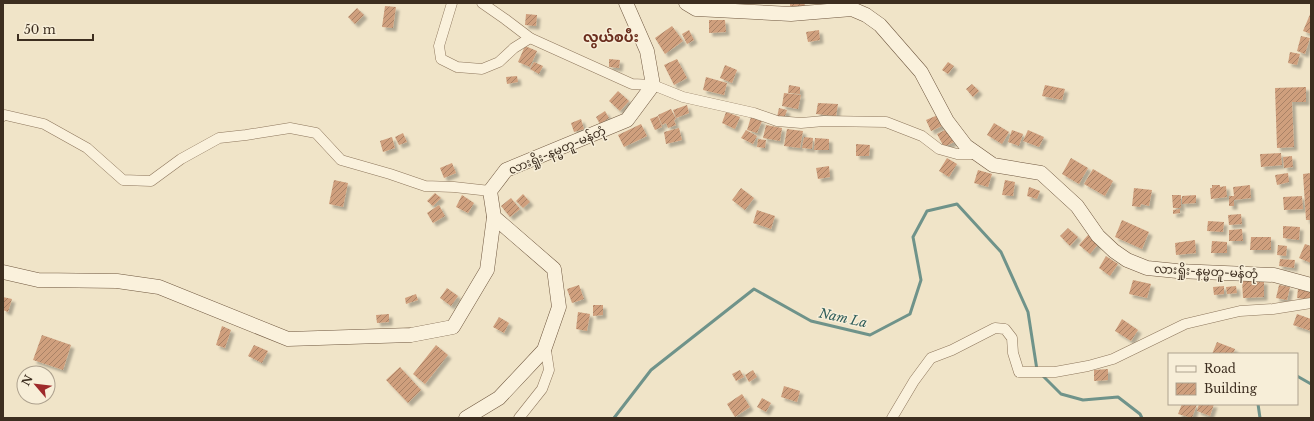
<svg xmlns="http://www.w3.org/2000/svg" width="1314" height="421" font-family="'Libre Baskerville','Noto Sans Myanmar',serif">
<defs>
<pattern id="building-hatch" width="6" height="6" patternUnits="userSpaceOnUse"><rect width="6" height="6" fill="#cf9f7d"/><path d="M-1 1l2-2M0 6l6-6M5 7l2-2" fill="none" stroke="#a98266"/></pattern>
<filter id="shadow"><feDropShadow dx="3.5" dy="3.5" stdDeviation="1" flood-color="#0004"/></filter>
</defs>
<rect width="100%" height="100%" fill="#f0e4c8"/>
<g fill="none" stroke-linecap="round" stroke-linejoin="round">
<!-- stream -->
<g stroke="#6f938a" stroke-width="3">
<path d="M 1042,375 L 1061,394 L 1083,400 L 1118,397 L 1140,414 L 1142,418"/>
<path d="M 1297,376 L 1311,384"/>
<path d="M 1258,404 L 1260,418"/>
<path d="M 614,418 L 651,370 L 754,289 L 811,321 L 870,335 L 910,314 L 921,280 L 913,237 L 927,211 L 957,204 L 1001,252 L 1028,312 L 1037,370"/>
</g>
</g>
<!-- building -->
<g fill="url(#building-hatch)" filter="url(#shadow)">
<path d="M 790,3 L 805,3 L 804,8 L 790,6 Z"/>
<path d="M 385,6 L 396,7 L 393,28 L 382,27 Z"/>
<path d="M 357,8 L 364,15 L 355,24 L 348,17 Z"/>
<path d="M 1311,12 L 1311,34 L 1303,31 Z"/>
<path d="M 526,14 L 537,15 L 536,26 L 525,25 Z"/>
<path d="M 709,20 L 725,20 L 726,32 L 709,33 Z"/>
<path d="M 672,26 L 683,41 L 665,54 L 655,38 Z"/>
<path d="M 689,30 L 694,40 L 687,44 L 682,34 Z"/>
<path d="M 819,30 L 820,40 L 808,42 L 806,32 Z"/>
<path d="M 1301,36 L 1310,38 L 1305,54 L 1297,51 Z"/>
<path d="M 525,46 L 537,51 L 530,67 L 518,62 Z"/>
<path d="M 1290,52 L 1300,54 L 1297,65 L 1288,63 Z"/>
<path d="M 609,59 L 620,60 L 619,68 L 609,67 Z"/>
<path d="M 677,59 L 687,78 L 674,85 L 664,65 Z"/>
<path d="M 534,62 L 543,66 L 539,74 L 530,69 Z"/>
<path d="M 948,62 L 954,66 L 948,74 L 942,70 Z"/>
<path d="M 725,65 L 737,70 L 732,83 L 720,78 Z"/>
<path d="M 517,76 L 518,82 L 507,84 L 506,77 Z"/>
<path d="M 706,77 L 727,83 L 724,95 L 703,90 Z"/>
<path d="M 972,84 L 979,91 L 973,97 L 966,89 Z"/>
<path d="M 789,85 L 800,87 L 800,94 L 788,93 Z"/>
<path d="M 1045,85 L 1065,89 L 1062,100 L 1042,96 Z"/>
<path d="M 1306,87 L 1306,102 L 1292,102 L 1294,147 L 1277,148 L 1275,88 Z"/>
<path d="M 618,91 L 629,101 L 620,111 L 609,101 Z"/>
<path d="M 784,93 L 801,95 L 798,109 L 782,106 Z"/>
<path d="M 818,103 L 838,104 L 836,116 L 816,114 Z"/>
<path d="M 687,105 L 689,113 L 676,118 L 673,110 Z"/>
<path d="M 779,108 L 787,110 L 784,119 L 777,117 Z"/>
<path d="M 671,109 L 676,119 L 674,120 L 676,125 L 668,128 L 666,123 L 662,125 L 658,115 Z"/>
<path d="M 605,111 L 609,118 L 600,124 L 596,117 Z"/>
<path d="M 726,112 L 740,117 L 735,129 L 722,123 Z"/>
<path d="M 938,115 L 942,126 L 931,131 L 926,120 Z"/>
<path d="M 658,116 L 662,127 L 655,130 L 650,119 Z"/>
<path d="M 751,117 L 762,121 L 757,133 L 747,130 Z"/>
<path d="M 581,119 L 584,129 L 574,132 L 571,123 Z"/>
<path d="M 994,123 L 1009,132 L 1002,144 L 987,135 Z"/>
<path d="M 641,124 L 647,136 L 624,147 L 618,135 Z"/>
<path d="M 766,125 L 782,128 L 780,141 L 763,138 Z"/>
<path d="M 679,128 L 682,140 L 666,144 L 664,132 Z"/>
<path d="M 787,129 L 803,131 L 800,148 L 784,146 Z"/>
<path d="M 947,129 L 954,142 L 944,147 L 937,134 Z"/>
<path d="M 746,130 L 757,136 L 753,144 L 741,138 Z"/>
<path d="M 1012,130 L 1023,134 L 1019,146 L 1008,142 Z"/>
<path d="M 1028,130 L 1044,137 L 1039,147 L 1023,141 Z"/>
<path d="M 403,133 L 407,142 L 399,145 L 395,137 Z"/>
<path d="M 392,137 L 395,148 L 383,152 L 380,141 Z"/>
<path d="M 804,137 L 813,138 L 812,149 L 802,148 Z"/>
<path d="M 815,138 L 829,139 L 829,150 L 814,150 Z"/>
<path d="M 758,139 L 766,140 L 765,148 L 757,147 Z"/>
<path d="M 856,144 L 870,145 L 869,156 L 856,156 Z"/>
<path d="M 1281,153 L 1282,165 L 1261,167 L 1260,154 Z"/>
<path d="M 1292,156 L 1293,167 L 1284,168 L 1283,157 Z"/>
<path d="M 947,158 L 957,164 L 949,177 L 939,171 Z"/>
<path d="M 1071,158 L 1088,168 L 1079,184 L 1062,174 Z"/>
<path d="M 452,163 L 456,173 L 444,178 L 440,168 Z"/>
<path d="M 829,166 L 830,177 L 818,179 L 816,168 Z"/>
<path d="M 1093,169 L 1113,181 L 1105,196 L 1084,184 Z"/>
<path d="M 978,170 L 992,174 L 988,187 L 974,183 Z"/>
<path d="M 1288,173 L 1289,182 L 1277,185 L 1275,175 Z"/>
<path d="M 1311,173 L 1311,220 L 1306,220 L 1303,174 Z"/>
<path d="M 334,180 L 348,183 L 343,207 L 329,204 Z"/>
<path d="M 1005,180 L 1015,182 L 1013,196 L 1002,195 Z"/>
<path d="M 1212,185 L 1220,185 L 1220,187 L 1226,186 L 1227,197 L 1211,199 L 1210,188 L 1212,188 Z"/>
<path d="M 1250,185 L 1251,198 L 1234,200 L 1234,206 L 1229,206 L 1229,196 L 1234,196 L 1233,187 Z"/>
<path d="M 1029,187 L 1040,191 L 1037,199 L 1027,196 Z"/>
<path d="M 741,188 L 754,198 L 745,210 L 732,200 Z"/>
<path d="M 1134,188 L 1152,190 L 1149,206 L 1141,204 L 1140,207 L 1132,206 Z"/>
<path d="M 435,193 L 441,198 L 433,206 L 427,201 Z"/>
<path d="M 523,194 L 530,202 L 523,208 L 516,201 Z"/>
<path d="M 462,195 L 474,203 L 468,213 L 456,207 Z"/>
<path d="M 1172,195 L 1181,195 L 1181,208 L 1173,208 Z"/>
<path d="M 1196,195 L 1196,203 L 1182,204 L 1182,196 Z"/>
<path d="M 1302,196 L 1303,209 L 1284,210 L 1283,197 Z"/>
<path d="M 511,198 L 520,209 L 510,217 L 501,206 Z"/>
<path d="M 439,205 L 445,216 L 433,223 L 427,213 Z"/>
<path d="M 1180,209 L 1180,213 L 1173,214 L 1173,210 Z"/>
<path d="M 757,210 L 775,216 L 771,229 L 753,223 Z"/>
<path d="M 1241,214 L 1242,224 L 1229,225 L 1228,215 Z"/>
<path d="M 1122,220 L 1149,232 L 1142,249 L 1115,237 Z"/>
<path d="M 1208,221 L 1224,222 L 1223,232 L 1207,231 Z"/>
<path d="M 1283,226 L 1300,227 L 1299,240 L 1283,238 Z"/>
<path d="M 1068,228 L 1078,237 L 1070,246 L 1060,236 Z"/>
<path d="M 1242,229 L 1243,241 L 1229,241 L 1229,230 Z"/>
<path d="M 1089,234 L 1099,243 L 1090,254 L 1079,245 Z"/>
<path d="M 1251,237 L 1271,237 L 1271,250 L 1250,250 Z"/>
<path d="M 1195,240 L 1196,253 L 1176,255 L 1175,243 Z"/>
<path d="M 1212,241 L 1227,242 L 1227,253 L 1211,253 Z"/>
<path d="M 1305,244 L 1311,246 L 1311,263 L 1299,258 Z"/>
<path d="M 1278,245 L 1287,246 L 1286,256 L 1277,255 Z"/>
<path d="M 1106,256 L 1118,264 L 1110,276 L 1099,268 Z"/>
<path d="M 1280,259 L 1295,260 L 1294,268 L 1279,266 Z"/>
<path d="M 1133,280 L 1151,284 L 1147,298 L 1129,294 Z"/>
<path d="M 1242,281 L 1264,281 L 1264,297 L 1243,298 Z"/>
<path d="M 579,285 L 584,299 L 572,303 L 567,289 Z"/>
<path d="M 1279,285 L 1290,287 L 1287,300 L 1276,298 Z"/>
<path d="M 1224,286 L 1224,294 L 1214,295 L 1213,287 Z"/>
<path d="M 1236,286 L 1237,293 L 1227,294 L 1226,287 Z"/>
<path d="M 447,288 L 458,296 L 451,306 L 440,298 Z"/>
<path d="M 1298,289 L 1311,291 L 1311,300 L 1297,298 Z"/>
<path d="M 416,294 L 418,300 L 406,304 L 405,298 Z"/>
<path d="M 3,297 L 12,299 L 8,312 L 3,310 Z"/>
<path d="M 593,305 L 603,305 L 603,315 L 593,316 Z"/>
<path d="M 578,312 L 590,314 L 587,331 L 576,329 Z"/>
<path d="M 389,314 L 389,322 L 377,323 L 376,315 Z"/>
<path d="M 1297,314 L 1311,319 L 1311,331 L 1293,325 Z"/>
<path d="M 499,317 L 509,323 L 504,333 L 493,327 Z"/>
<path d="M 1122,319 L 1138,330 L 1131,341 L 1115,331 Z"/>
<path d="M 222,326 L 231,330 L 225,348 L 216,345 Z"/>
<path d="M 42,335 L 71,345 L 63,370 L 33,360 Z"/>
<path d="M 1217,342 L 1235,349 L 1233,354 L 1212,354 Z"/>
<path d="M 254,345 L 268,351 L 262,363 L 248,356 Z"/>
<path d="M 436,345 L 448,355 L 425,384 L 413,374 Z"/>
<path d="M 400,367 L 421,390 L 408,403 L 386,380 Z"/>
<path d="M 1108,369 L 1108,380 L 1094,381 L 1094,370 Z"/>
<path d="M 740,370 L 744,377 L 736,381 L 732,374 Z"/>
<path d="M 753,370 L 757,377 L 749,382 L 745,375 Z"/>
<path d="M 784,386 L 800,391 L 797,402 L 781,397 Z"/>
<path d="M 742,394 L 750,407 L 735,417 L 727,404 Z"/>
<path d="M 762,398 L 771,403 L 766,412 L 757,407 Z"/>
<path d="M 1182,404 L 1197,404 L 1192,418 L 1178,414 Z"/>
<path d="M 1199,404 L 1214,404 L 1210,416 L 1197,411 Z"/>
</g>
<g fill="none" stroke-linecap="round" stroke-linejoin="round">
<defs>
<g id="minor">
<path d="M 452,3 L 439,46 L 441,59 L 457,67 L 482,69 L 499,62 L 514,48 L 530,38"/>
<path d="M 482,3 L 505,19 L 530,38 L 632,84 L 653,85 L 683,97 L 754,113 L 777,121 L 801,123 L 824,121 L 886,122 L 922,136 L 939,149 L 957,154 L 978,154"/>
<path d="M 3,116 L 5,115 L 44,124 L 87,148 L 123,180 L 151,181 L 181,159 L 219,138 L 246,135 L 290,128 L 316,133 L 341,160 L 390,174 L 425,186 L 454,187 L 490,191"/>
<path d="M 519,418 L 542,389 L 549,370 L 545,344"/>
<path d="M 892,418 L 914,381 L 931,358 L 952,350 L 995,328 L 1005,329 L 1012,338 L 1013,353 L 1019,372 L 1055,372 L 1088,366 L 1113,359 L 1185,324 L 1240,311 L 1273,309 L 1311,303"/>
</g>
<g id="secondary">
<path d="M 686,3 L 696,9 L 791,14 L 852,9 L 866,15 L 880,25 L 921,72 L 947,121 L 966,146 L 993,165 L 1041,173 L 1077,206 L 1098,236 L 1114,251 L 1127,260 L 1147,268 L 1177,271 L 1274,275 L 1311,285"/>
<path d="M 3,272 L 38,280 L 117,281 L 159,287 L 288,339 L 411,335 L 453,327 L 487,270 L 494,217"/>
<path d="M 466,418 L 499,398 L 544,350 L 559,307 L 554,269 L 494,217 L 490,191 L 506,170 L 627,120 L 653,85 L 647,51 L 626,3"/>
</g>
</defs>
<!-- minor casing -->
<use href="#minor" stroke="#8d765c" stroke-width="11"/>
<!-- secondary casing -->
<use href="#secondary" stroke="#6f573f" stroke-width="15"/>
<!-- minor -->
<use href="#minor" stroke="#faf1dc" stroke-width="10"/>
<!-- secondary -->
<use href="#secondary" stroke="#faf1dc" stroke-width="14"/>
</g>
<g text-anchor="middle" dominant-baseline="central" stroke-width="3" stroke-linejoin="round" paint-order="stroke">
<!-- street labels -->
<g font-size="12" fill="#3d2e20" stroke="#f7eed8">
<text transform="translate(557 150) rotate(-23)">လားရှိုး-နမ္မတူ-မန်တုံ</text>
<text transform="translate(1206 271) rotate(3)">လားရှိုး-နမ္မတူ-မန်တုံ</text>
</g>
<!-- water labels -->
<g font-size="13" font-style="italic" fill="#2f5d5a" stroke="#f7eed8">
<text transform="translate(843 318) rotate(12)">Nam La</text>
</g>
<!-- quarter labels -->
<g font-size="14" font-weight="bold" fill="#6b2e1e" stroke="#f7eed8">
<text x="611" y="37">လွယ်စပီး</text>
</g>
</g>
<!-- border -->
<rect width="1314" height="421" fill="none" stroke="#3d2e20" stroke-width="8"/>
<!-- legend -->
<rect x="1168" y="353" width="130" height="52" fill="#f7eed8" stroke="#ada18e"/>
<rect x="1176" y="366" width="20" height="6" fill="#faf1dc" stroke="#ada18e"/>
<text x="1204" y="373" font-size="12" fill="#3d2e20">Road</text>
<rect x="1176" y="383" width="20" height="12" fill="url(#building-hatch)" stroke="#ada18e"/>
<text x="1204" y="393" font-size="12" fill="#3d2e20">Building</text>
<!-- north arrow -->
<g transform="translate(36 385) rotate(298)"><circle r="19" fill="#f7eed8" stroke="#ada18e"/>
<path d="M0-3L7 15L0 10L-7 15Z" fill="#9e2a2b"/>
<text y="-6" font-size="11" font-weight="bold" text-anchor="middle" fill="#3d2e20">N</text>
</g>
<!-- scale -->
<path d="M18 34v6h75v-6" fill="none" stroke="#3d2e20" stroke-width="2"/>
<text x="24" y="34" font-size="12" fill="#3d2e20" stroke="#f7eed8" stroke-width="3" paint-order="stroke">50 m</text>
</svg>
